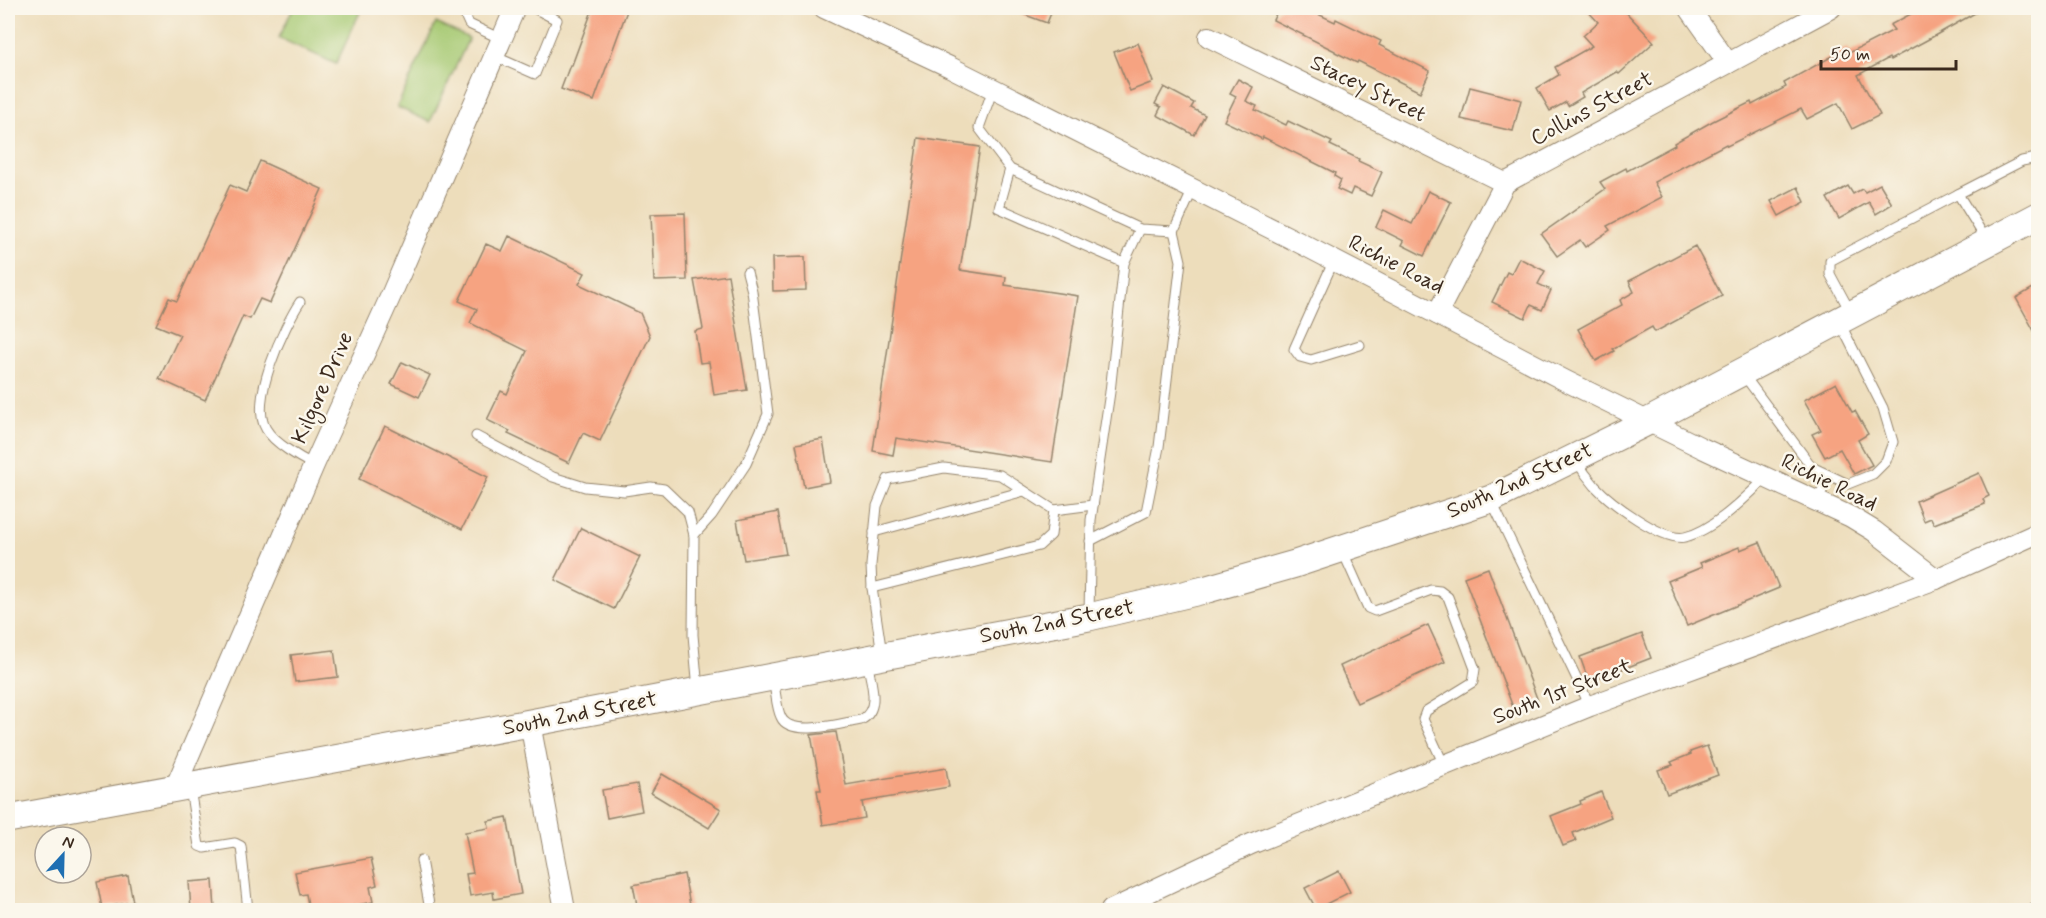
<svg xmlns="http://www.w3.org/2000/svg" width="2046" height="918" font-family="Mynerve,sans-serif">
<rect width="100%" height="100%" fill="#fbf7ec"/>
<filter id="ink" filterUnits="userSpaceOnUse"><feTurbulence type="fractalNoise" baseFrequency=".0167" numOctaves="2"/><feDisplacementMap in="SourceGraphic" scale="12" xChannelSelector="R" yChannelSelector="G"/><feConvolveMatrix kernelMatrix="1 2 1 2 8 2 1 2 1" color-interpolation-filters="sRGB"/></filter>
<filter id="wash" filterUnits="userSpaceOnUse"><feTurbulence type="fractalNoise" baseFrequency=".008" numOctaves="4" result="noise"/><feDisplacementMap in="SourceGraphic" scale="24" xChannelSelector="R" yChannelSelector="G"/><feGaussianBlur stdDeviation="1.35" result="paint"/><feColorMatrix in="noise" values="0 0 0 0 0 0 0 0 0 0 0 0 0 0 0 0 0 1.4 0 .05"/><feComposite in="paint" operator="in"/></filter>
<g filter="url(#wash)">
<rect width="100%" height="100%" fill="#edddbb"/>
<!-- green -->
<g fill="#a6c972" stroke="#707a48" stroke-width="1.5">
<path d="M 293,8 L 355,8 L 361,10 L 336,64 L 279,38 Z"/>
<path d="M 436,23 L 469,38 L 430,122 L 397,107 Z"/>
</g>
<g id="blocks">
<!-- building -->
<g fill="#f6a381">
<path d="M 593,8 L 628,8 L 594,101 L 561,89 L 570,65 L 572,65 Z"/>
<path d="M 1009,8 L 1053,8 L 1047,23 L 1009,9 Z"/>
<path d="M 1279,8 L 1305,8 L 1335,22 L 1336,19 L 1381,41 L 1379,45 L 1430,71 L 1420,92 L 1358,61 L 1357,63 L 1335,52 L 1335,51 L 1273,20 Z"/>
<path d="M 1585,8 L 1622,8 L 1654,42 L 1619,74 L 1617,72 L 1581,93 L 1583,97 L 1568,106 L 1566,102 L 1550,111 L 1537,88 L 1559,75 L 1555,67 L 1592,46 L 1583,36 L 1598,22 Z"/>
<path d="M 1922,8 L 1984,8 L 1927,40 L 1890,60 L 1889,58 L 1858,75 L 1880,115 L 1852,129 L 1838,103 L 1807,119 L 1801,109 L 1727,146 L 1726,144 L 1654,182 L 1662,197 L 1607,226 L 1610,230 L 1585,247 L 1580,240 L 1557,256 L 1541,234 L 1605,189 L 1600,182 L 1626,168 L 1627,171 L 1675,145 L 1674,143 L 1713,121 L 1751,102 L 1752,105 L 1786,87 L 1784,83 L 1847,48 L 1849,53 L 1894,30 L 1890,25 Z"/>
<path d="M 1138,43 L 1153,82 L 1130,91 L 1114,52 Z"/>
<path d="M 1238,79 L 1253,87 L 1246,101 L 1257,106 L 1255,110 L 1286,125 L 1288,121 L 1332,142 L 1330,145 L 1359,159 L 1358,161 L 1382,172 L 1371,196 L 1353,188 L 1350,195 L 1337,189 L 1341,180 L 1334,176 L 1335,173 L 1263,137 L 1262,139 L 1224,121 L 1236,96 L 1230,93 Z"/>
<path d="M 1164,87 L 1194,103 L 1191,108 L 1205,115 L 1194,135 L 1157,115 L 1161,107 L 1155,104 Z"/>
<path d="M 1470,87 L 1521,100 L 1513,131 L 1461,119 Z"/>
<path d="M 918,138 L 980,147 L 960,270 L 1006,277 L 1005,285 L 1078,296 L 1052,462 L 896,438 L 893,455 L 873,451 Z"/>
<path d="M 260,161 L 322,189 L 270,303 L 260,299 L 250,319 L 243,316 L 205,400 L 159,379 L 180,335 L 156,325 L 169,298 L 177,301 L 230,185 L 246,192 Z"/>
<path d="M 1880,184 L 1892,204 L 1876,214 L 1869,202 L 1839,219 L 1827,198 L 1848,186 L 1853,194 L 1862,189 L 1865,192 Z"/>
<path d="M 1798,187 L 1805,202 L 1779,216 L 1771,201 Z"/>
<path d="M 1428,191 L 1451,202 L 1424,256 L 1402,245 L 1404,241 L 1376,227 L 1384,210 L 1412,224 Z"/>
<path d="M 685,213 L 687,280 L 654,281 L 651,214 Z"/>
<path d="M 509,236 L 585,273 L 579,284 L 640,313 L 650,336 L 600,441 L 583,433 L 569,463 L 508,434 L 510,431 L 487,420 L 501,391 L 507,394 L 527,351 L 470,323 L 477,309 L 459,301 L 486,244 L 502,251 Z"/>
<path d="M 1695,246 L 1722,296 L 1655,332 L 1652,327 L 1612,349 L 1614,351 L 1596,361 L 1578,329 L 1622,305 L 1620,300 L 1634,292 L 1629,281 Z"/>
<path d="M 805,257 L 806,290 L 773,291 L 772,258 Z"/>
<path d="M 1519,258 L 1545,271 L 1538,284 L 1551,290 L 1542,310 L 1531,305 L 1525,318 L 1492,302 L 1507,272 L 1511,274 Z"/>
<path d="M 728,275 L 747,390 L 714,395 L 709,362 L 700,363 L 695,331 L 703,329 L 694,280 Z"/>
<path d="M 2038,285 L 2038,338 L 2016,298 Z"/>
<path d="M 402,362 L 430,375 L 419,397 L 391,384 Z"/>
<path d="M 1836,383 L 1852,412 L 1855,411 L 1868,434 L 1858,440 L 1872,465 L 1854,474 L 1840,449 L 1825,457 L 1812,434 L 1821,430 L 1804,400 Z"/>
<path d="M 385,426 L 488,477 L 462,529 L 359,479 Z"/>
<path d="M 823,439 L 830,482 L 804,487 L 796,444 Z"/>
<path d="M 1979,473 L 1989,496 L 1983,499 L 1985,504 L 1934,524 L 1931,518 L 1924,521 L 1916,501 Z"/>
<path d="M 778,512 L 786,554 L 744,560 L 737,520 Z"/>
<path d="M 581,528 L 640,557 L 614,609 L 555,580 Z"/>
<path d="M 1760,542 L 1779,588 L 1687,626 L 1668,581 L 1702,567 L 1700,563 L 1739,547 L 1740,550 Z"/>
<path d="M 1488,568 L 1538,701 L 1514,710 L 1464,577 Z"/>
<path d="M 1428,625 L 1445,662 L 1357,703 L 1340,666 Z"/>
<path d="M 1642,634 L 1651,658 L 1589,682 L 1580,657 Z"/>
<path d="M 334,650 L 338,677 L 295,682 L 291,655 Z"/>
<path d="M 836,732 L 846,785 L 946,768 L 949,787 L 862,802 L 865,818 L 823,825 L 817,790 L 821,790 L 811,735 Z"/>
<path d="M 1707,746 L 1718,775 L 1667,794 L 1658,770 L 1673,765 L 1671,762 L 1691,754 L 1690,752 Z"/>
<path d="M 662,774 L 721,809 L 709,828 L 651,793 Z"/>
<path d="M 637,784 L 642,811 L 607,818 L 602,790 Z"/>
<path d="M 1601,792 L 1611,817 L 1573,833 L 1576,841 L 1563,846 L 1551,816 L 1581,804 L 1580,801 Z"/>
<path d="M 507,817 L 521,894 L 494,899 L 493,892 L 470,896 L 466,874 L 473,873 L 465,832 L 489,828 L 488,821 Z"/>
<path d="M 371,858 L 377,885 L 370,887 L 373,902 L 330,910 L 309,910 L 306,894 L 300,895 L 295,872 Z"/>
<path d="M 1339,871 L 1350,892 L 1316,909 L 1305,888 Z"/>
<path d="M 684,874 L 691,910 L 638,910 L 633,885 Z"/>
<path d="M 128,876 L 133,902 L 102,908 L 97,882 Z"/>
<path d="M 213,880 L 215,910 L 191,910 L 189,882 Z"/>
</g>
</g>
</g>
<g filter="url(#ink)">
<use href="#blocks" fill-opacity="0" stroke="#94846c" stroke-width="1.5"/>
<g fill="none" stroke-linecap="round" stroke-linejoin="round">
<defs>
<g id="service">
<path d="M 464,8 L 463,11 L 469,24 L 501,39"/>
<path d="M 494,56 L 535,74 L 557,20 L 534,8"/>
<path d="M 993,89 L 979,128 L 1010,169 L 1140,229 L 1174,231"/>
<path d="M 1010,169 L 999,208 L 1124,263"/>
<path d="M 1958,194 L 2022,161 L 2037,158 L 2038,160"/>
<path d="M 1334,260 L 1294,349 L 1300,357 L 1311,360 L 1360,345"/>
<path d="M 300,302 C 284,326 249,401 266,429 C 274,443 300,458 314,465"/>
<path d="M 1851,313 L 1830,274 L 1830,261 L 1958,194 L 1987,241"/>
<path d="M 1743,374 L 1812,467 L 1848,484 L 1873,474 L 1886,461 L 1893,442 L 1883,408 L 1840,323"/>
<path d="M 476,436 L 553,477 L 585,487 L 624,491 L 651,487 L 664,489 L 688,512 L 694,535"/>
<path d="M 1576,460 C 1582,470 1588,478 1595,486 C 1610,502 1663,542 1685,537 C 1714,530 1745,498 1766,478"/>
<path d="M 944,468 L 1000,475 L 1054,510 L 1051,535 L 1039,546 L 872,588 L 871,565 L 877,506 L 888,479 Z"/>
<path d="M 1492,502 L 1590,706"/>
<path d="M 1818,502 L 1828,475"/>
<path d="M 1054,510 L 1093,505"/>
<path d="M 874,532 L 1024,491"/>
<path d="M 1090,541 L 1146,512 L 1159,447 L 1181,261 L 1174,231 L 1193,189"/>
<path d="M 1343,552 L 1368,608 L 1375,611 L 1431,590 L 1440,591 L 1448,597 L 1475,669 L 1473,682 L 1426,711 L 1423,719 L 1444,765"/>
<path d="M 872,588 L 882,654"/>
<path d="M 1089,613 L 1091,520 L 1110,392 L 1124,263 L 1140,229"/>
<path d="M 773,680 C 776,691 776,707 781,717 C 790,738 843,723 861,720 C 882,709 870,680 867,661"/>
<path d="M 698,689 L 693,635 L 694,535 L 712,515 L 746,464 L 768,414 L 752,291 L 747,272"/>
<path d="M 190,788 L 199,846 L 204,848 L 235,843 L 241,846 L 248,910"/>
<path d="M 421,860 L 430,910"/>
</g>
<g id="minor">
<path d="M 824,8 L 950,67 L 1298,242 L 1566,381 L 1702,448 L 1851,517 L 1874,531 L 1936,579"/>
<path d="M 1689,8 L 1728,63"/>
<path d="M 1209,37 L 1505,183"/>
<path d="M 1437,314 L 1505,183 L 1831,8"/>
<path d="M 530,723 L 565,910"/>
<path d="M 175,788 L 314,465 L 392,293 L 515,8"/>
<path d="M 1111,910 L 1251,844 L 1590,706 L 1936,579 L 2038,533"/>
</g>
<path id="secondary" d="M 8,819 L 530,723 L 1089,617 L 1204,590 L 1295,564 L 1491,499 L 1649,421 L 2038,216"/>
</defs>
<!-- service casing -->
<use href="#service" stroke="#94846c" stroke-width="11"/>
<!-- minor casing -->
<use href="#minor" stroke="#94846c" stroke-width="22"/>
<!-- secondary casing -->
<use href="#secondary" stroke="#94846c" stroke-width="29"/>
<!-- service -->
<use href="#service" stroke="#fff" stroke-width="9"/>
<!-- minor -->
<use href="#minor" stroke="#fff" stroke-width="20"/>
<!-- secondary -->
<use href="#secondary" stroke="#fff" stroke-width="27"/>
<defs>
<path id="rail" d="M 2029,910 L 2038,903"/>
</defs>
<!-- rail casing -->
<use href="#rail" stroke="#3b2a1e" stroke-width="7"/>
<!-- rail -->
<use href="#rail" stroke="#fbf7ec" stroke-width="4.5" stroke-dasharray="14" stroke-linecap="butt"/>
</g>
</g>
<g text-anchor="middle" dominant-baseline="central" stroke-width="5" stroke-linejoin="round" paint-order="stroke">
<!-- street labels -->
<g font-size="22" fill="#3b2a1e" stroke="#fbf7ec">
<text transform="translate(1368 89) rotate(26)">Stacey Street</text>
<text transform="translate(1592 109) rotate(-28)">Collins Street</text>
<text transform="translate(1396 265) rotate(27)">Richie Road</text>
<text transform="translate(323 388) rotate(-66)">Kilgore Drive</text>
<text transform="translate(1520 481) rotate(-24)">South 2nd Street</text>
<text transform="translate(1829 483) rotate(26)">Richie Road</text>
<text transform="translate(1057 622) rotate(-11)">South 2nd Street</text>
<text transform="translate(1563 692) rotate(-21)">South 1st Street</text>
<text transform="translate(580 714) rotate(-11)">South 2nd Street</text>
</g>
</g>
<!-- margin -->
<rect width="2046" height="918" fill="none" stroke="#fbf7ec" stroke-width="30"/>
<!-- north arrow -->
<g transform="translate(63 855) rotate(22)"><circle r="28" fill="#fbf7ec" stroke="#aea59a" stroke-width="1.5"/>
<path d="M0-4.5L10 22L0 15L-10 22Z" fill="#1f6fb2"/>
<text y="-9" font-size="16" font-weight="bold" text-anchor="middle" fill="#3b2a1e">N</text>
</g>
<!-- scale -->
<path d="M1821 60v9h135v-9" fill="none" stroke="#3b2a1e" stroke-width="3"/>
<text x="1830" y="60" font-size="18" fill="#3b2a1e" stroke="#fbf7ec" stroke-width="4.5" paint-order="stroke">50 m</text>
</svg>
